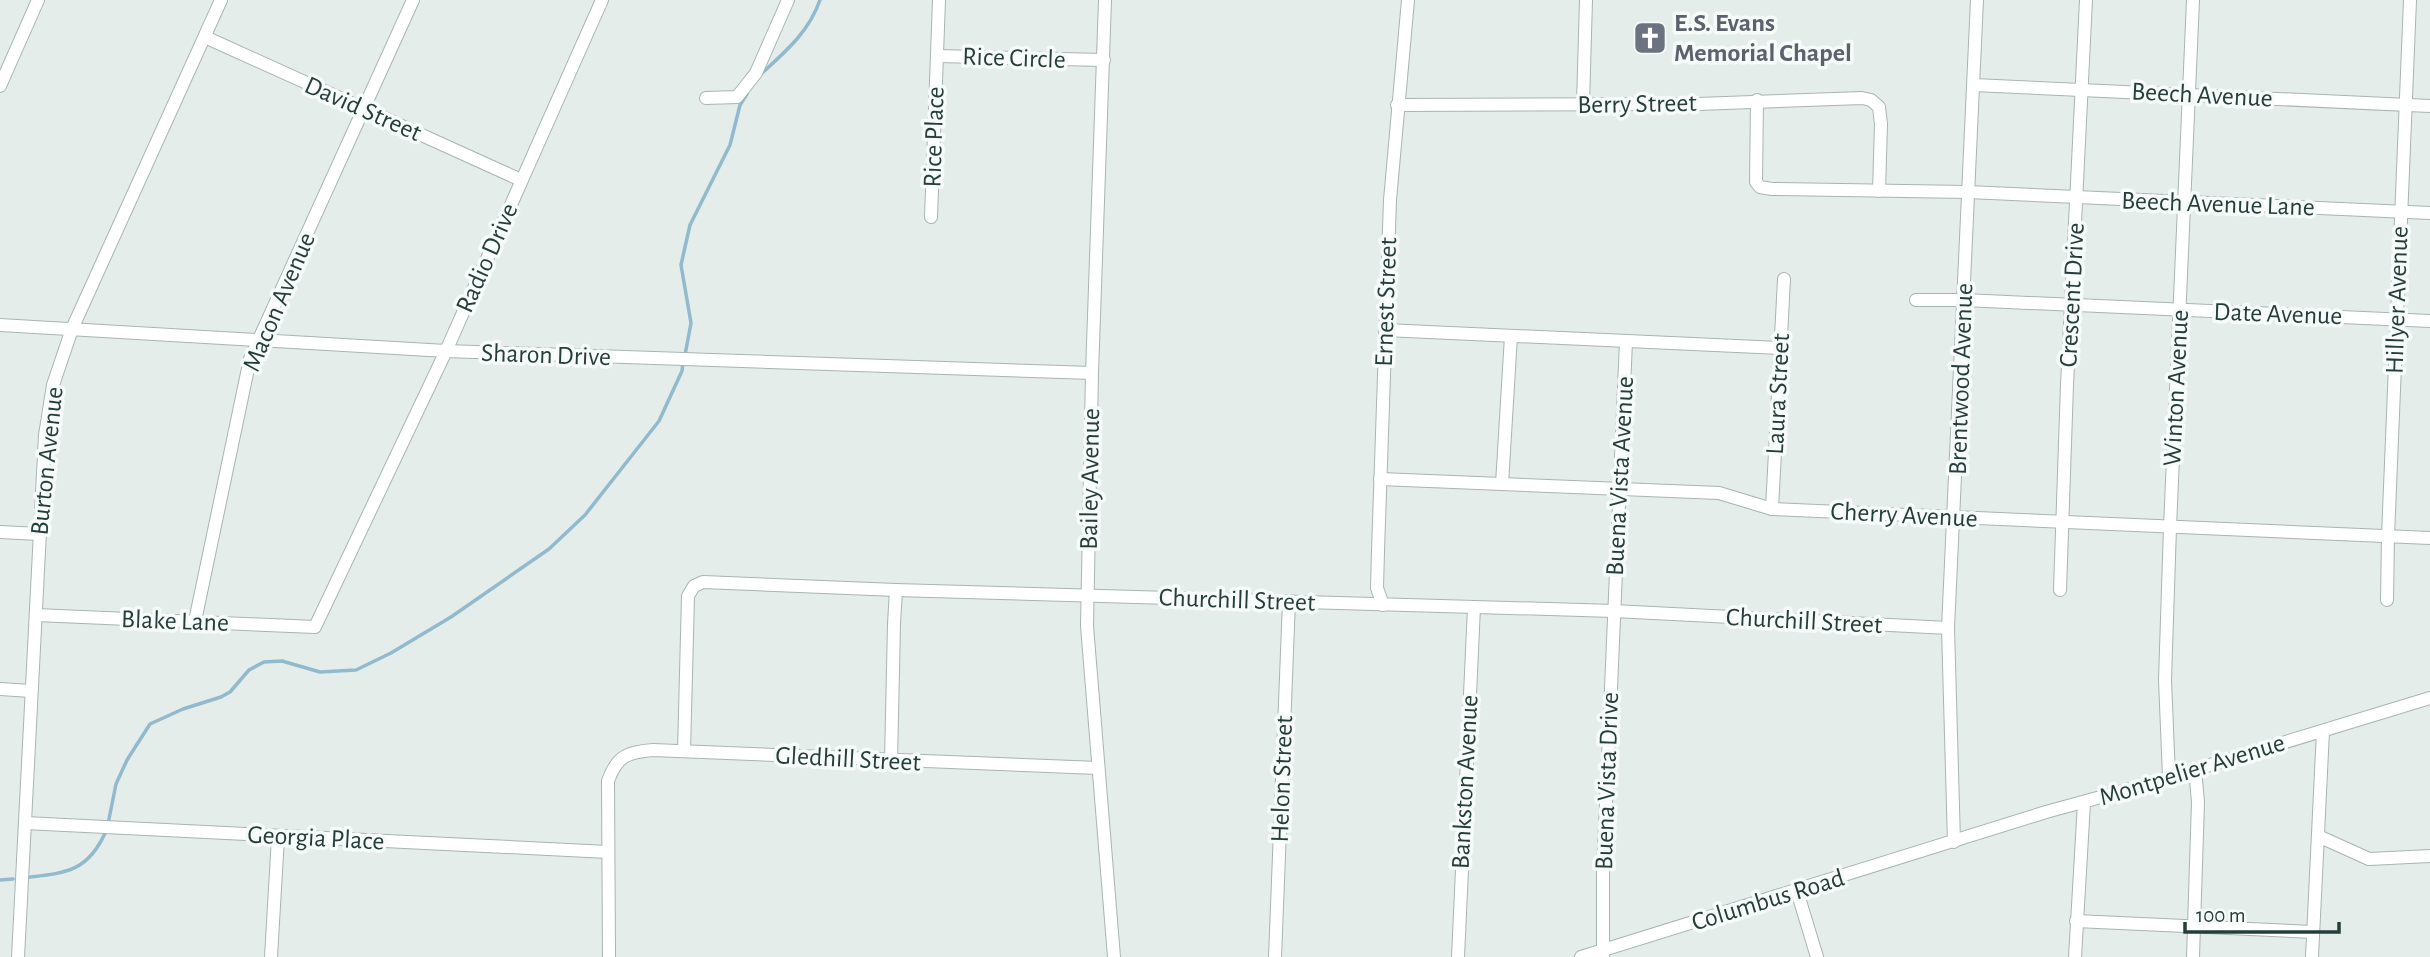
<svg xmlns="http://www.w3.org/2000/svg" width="2430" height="957" font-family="'Alegreya Sans',sans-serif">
<rect width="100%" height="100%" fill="#e5edeb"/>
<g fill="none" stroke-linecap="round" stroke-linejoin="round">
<!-- stream -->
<g stroke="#92bacd" stroke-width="3.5">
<path d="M 761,74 C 785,52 809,32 820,0"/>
<path d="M 685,355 L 691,323 L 681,265 L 685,247 L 690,225 L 730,145 L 740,105 L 747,94"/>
<path d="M 108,824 L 116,784 L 127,760 L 150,724 L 183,709 L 221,697 L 230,692 L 249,670 L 264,662 L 282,661 L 320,672 L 356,670 L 391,653 L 451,617 L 549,549 L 585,515 L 659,421 L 682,371 L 683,362"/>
<path d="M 30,877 C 68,873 89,870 106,831"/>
<path d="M 0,880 L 13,879"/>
</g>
<defs>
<g id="minor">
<path d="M 1105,0 L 1092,373 L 1087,626 L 1114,957"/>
<path d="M 205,37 L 521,180"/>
<path d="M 938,56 L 1104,60"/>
<path d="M 1974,85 L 2430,106"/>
<path d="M 0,86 L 38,0"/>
<path d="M 706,98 L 737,97 L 756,73 L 788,0"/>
<path d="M 1757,100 L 1756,182 L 1760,187 L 1772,189 L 1968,192 L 2430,213"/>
<path d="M 1583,104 L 1586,0"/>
<path d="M 1397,105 L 1698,104 L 1862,98 L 1871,100 L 1879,107 L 1881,124 L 1879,191"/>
<path d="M 931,217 L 939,0"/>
<path d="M 1916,300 L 1964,300 L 2430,321"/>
<path d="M 0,325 L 446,351 L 1092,373"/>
<path d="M 1385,330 L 1780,348"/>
<path d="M 1380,479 L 1719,493 L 1772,509 L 2430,538"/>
<path d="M 1502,484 L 1511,336"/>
<path d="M 1772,509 L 1784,279"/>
<path d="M 0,532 L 39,534"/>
<path d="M 2060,590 L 2067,385 L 2086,0"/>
<path d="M 2387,600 L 2388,536 L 2410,0"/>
<path d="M 1383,605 L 1377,588 L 1378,551 L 1390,200 L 1408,0"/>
<path d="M 36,615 L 315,627 L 446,351 L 602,0"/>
<path d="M 195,621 L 250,359 L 413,0"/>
<path d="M 0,689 L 31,691"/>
<path d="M 684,751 L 688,596 L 694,586 L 703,582 L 896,590 L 1614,611 L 1948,628"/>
<path d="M 891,761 L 894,624 L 896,590"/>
<path d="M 2192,770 L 2196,780 L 2198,802 L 2193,957"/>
<path d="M 2169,777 L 2165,680 L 2170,527 L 2193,0"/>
<path d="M 25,823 L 608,852"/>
<path d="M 2318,836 L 2369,859 L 2430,856"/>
<path d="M 1954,842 L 1948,628 L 1977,0"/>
<path d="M 1797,891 L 1817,957"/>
<path d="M 2076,921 L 2313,932"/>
<path d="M 18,957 L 45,435 L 53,385 L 72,329 L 221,0"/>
<path d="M 271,957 L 278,837"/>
<path d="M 609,957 L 608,781 C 617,756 627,752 653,750 L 1098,768"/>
<path d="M 1275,957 L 1289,601"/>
<path d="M 1458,957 L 1474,607"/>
<path d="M 1581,957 L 2046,812 L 2141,786 L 2430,698"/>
<path d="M 1603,957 L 1603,873 L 1626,341"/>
<path d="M 2075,957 L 2084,803"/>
<path d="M 2312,957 L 2323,731"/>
</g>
</defs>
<!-- minor casing -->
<use href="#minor" stroke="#a8b5b3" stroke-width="14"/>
<!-- minor -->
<use href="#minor" stroke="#fff" stroke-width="12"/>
</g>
<!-- icons -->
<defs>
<symbol id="church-square" viewBox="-11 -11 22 22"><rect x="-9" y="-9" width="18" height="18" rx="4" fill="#6b7280" stroke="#f6faf8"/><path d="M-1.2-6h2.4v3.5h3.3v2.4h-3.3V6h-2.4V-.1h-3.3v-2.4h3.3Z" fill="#fff"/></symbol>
</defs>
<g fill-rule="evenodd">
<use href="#church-square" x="1631" y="19" width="38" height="38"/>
</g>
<g text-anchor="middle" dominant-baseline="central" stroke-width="7" stroke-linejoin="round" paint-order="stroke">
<!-- worship labels -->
<g font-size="26" font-weight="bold" fill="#5b616d" stroke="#f6faf8" text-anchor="start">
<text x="1674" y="23">E.S. Evans<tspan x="1674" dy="30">Memorial Chapel</tspan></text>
</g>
<!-- street labels -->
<g font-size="26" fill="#263e3b" stroke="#f6faf8">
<text transform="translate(1014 58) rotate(2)">Rice Circle</text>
<text transform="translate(2202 95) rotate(3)">Beech Avenue</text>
<text transform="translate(1637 104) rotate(-1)">Berry Street</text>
<text transform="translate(363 109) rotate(24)">David Street</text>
<text transform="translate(934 137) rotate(-88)">Rice Place</text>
<text transform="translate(2218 204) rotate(2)">Beech Avenue Lane</text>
<text transform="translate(487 258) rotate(-66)">Radio Drive</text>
<text transform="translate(2072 295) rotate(-87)">Crescent Drive</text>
<text transform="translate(2397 300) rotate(-88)">Hillyer Avenue</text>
<text transform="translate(279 302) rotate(-67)">Macon Avenue</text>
<text transform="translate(1386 302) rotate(-88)">Ernest Street</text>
<text transform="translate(2278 314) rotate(2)">Date Avenue</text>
<text transform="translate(546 355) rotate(2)">Sharon Drive</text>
<text transform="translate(1961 379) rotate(-88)">Brentwood Avenue</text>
<text transform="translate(2176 388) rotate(-87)">Winton Avenue</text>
<text transform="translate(1778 394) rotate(-87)">Laura Street</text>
<text transform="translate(47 461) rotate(-84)">Burton Avenue</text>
<text transform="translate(1620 476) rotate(-87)">Buena Vista Avenue</text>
<text transform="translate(1090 479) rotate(-89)">Bailey Avenue</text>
<text transform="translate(1904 515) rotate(3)">Cherry Avenue</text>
<text transform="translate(1237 600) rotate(2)">Churchill Street</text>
<text transform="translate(175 621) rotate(2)">Blake Lane</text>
<text transform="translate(1804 621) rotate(3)">Churchill Street</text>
<text transform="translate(848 759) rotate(3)">Gledhill Street</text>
<text transform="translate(2192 770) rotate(-17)">Montpelier Avenue</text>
<text transform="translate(1282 779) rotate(-88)">Helon Street</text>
<text transform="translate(1607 781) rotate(-88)">Buena Vista Drive</text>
<text transform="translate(1465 782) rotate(-87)">Bankston Avenue</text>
<text transform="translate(316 838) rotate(3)">Georgia Place</text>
<text transform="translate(1768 900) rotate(-17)">Columbus Road</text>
</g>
</g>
<!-- scale -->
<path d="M2185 922v10h154v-10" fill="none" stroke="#263e3b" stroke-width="3.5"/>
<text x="2196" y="922" font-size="21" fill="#263e3b" stroke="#f6faf8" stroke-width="5" paint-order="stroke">100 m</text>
</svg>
